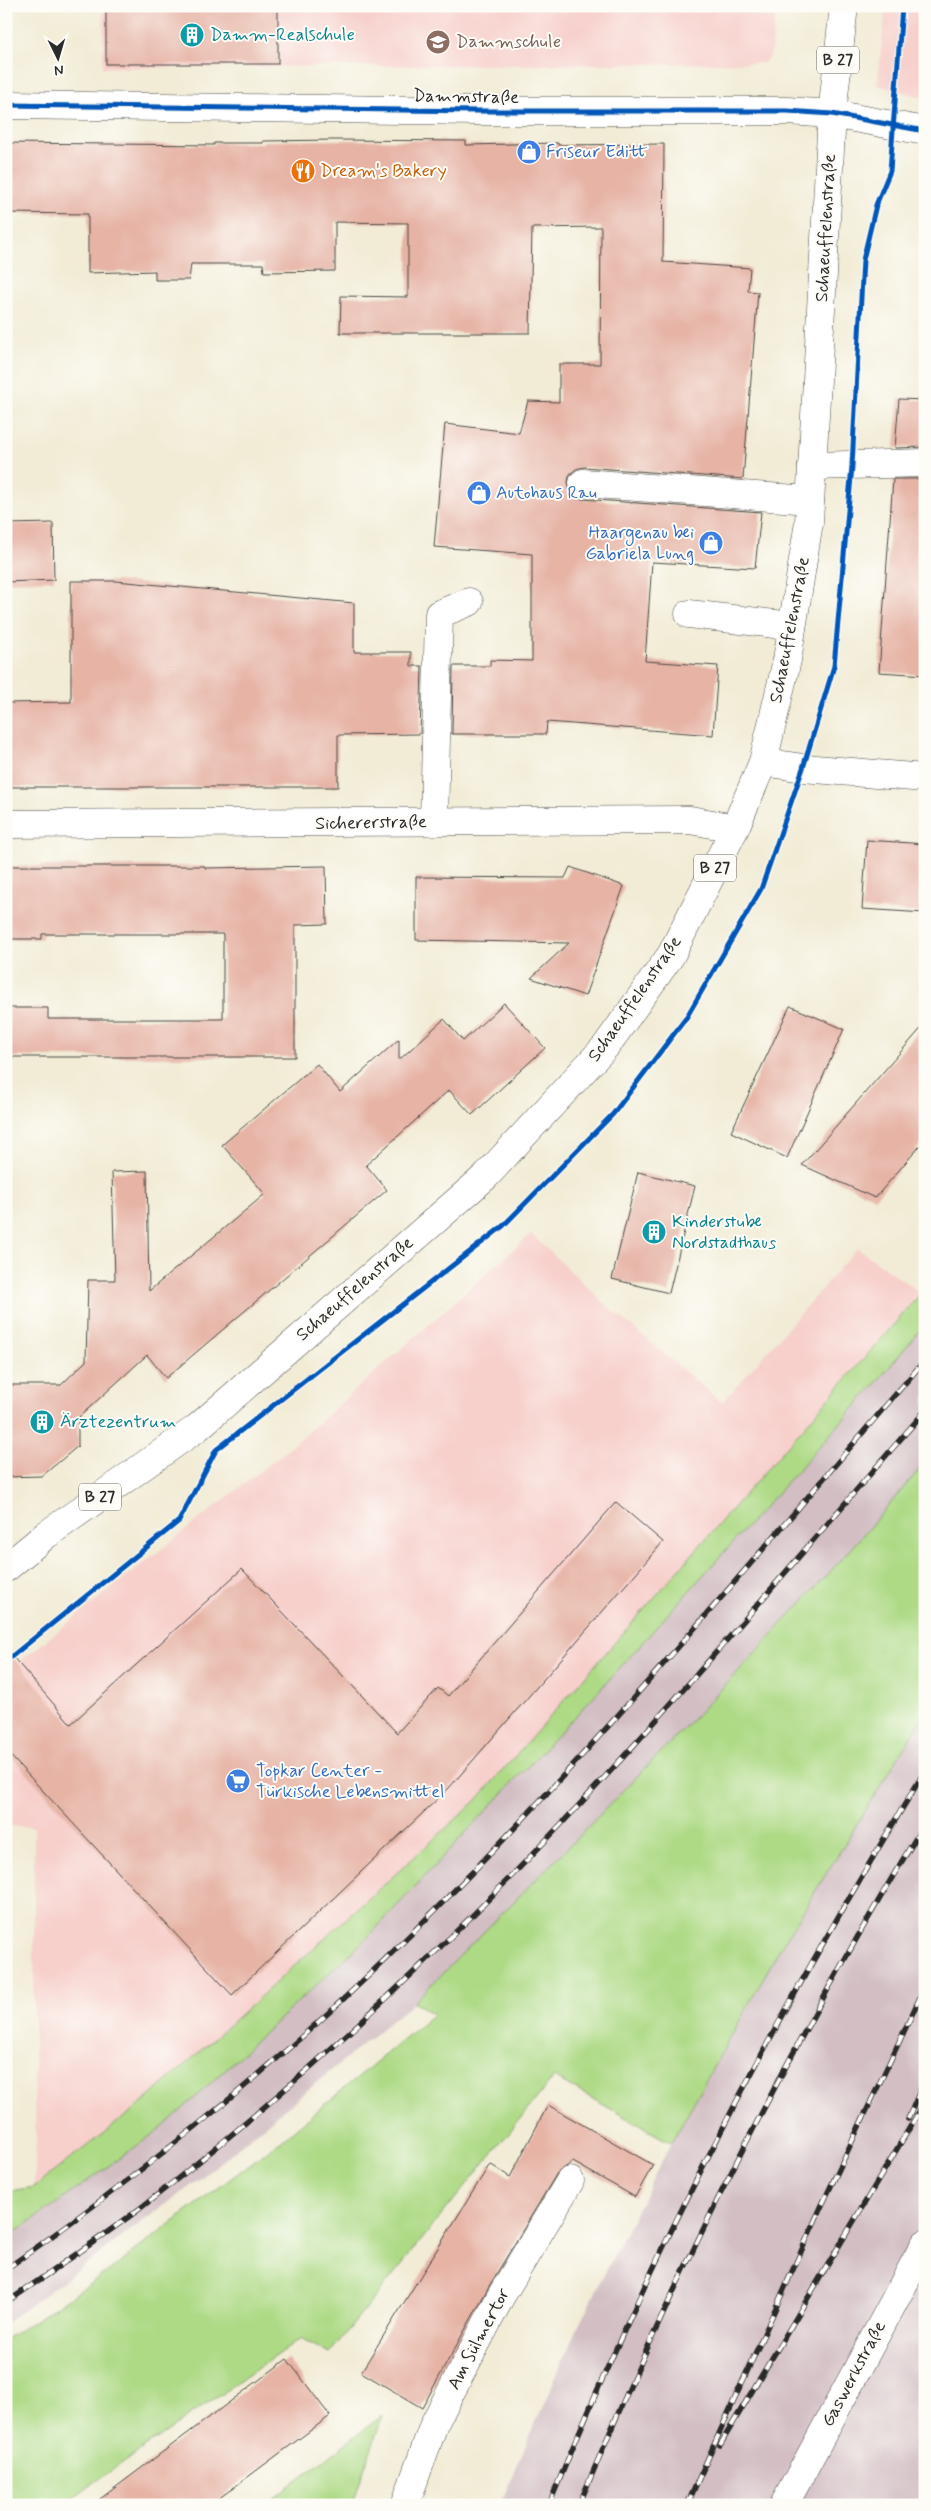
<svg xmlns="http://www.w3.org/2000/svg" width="931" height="2511" font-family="Mynerve,sans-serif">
<rect width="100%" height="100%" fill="#fdfcf7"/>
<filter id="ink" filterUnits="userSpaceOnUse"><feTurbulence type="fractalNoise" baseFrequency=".02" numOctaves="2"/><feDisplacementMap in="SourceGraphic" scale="10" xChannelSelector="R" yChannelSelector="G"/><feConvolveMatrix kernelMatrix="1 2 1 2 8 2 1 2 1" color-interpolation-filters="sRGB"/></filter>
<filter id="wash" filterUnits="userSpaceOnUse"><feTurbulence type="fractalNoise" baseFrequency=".0096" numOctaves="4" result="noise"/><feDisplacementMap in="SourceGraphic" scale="20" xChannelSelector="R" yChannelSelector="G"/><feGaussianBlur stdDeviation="1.12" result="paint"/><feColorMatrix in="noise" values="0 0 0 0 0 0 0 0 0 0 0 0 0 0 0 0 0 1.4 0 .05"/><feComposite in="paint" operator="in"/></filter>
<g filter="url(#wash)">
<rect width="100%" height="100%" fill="#f2ecd6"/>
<!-- built -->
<g fill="#f7d0cc">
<path d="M 103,6 L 776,6 L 771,55 L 764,63 L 103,68 Z"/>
<path d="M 886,6 L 925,6 L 925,109 L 921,108 L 921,97 L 877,85 Z"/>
<path d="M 531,1234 L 611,1309 L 722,1403 L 857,1248 L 921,1293 L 475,1802 L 145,2101 L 34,2187 L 36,2137 L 34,2102 L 34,1827 L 6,1826 L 6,1672 L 292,1446 Z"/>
</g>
<!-- industrial -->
<g fill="#d2bec3">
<path d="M 925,1324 L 925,1463 L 863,1536 L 659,1756 L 414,2002 L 196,2182 L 6,2323 L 6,2239 L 162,2128 L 367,1938 L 606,1683 L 871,1389 Z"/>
<path d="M 925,1714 L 925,2505 L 500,2505 L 576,2330 L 671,2143 L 779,1950 Z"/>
</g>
<!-- green -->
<g fill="#aeda86" stroke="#6c8258">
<path d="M 925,1289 L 925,1324 L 871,1389 L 606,1683 L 367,1938 L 162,2128 L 6,2239 L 6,2192 L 34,2187 L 145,2101 L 475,1802 Z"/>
<path d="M 925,1463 L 925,1714 L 779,1950 L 671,2143 L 554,2077 L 329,2354 L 301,2338 L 62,2505 L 6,2505 L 6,2339 L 102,2276 L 283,2139 L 434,2014 L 414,2002 C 589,1826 765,1652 925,1463 Z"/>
<path d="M 383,2415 L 352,2505 L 265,2505 Z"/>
</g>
<g id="blocks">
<!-- building -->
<g fill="#e6b3a5">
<rect x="106" y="6" width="172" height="58"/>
<path d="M 334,140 L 466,141 L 466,145 L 558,143 L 558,145 L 664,144 L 663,262 L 750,268 L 748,291 L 758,292 L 743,479 L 584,467 L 576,469 L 570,474 L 568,481 L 569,490 L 575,496 L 582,499 L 761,512 L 755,568 L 652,562 L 645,661 L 718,666 L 713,735 L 547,722 L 546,734 L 452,734 L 453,666 L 490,666 L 490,660 L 532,661 L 532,554 L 434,547 L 445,424 L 519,433 L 528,401 L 559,402 L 559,364 L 600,364 L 601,227 L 532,228 L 530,333 L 340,333 L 341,296 L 408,297 L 408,223 L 335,222 L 335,271 L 264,272 L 263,264 L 191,264 L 189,280 L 155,280 L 155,271 L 88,273 L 88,214 L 6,213 L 6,143 L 214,145 L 214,143 L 263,143 L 263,141 Z"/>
<path d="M 899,399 L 925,400 L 925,447 L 895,448 Z"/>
<path d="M 893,479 L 925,479 L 925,675 L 879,672 Z"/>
<path d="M 53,523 L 54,580 L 6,582 L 6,524 Z"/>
<path d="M 71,581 L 116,581 L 354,603 L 354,652 L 411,652 L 411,666 L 422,666 L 420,734 L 338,735 L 338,787 L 6,787 L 6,703 L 71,702 Z"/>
<path d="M 867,840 L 925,844 L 925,913 L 862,909 Z"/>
<path d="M 6,866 L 205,866 L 205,868 L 326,866 L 327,924 L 295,925 L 295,1057 L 6,1057 L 6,1008 L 48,1008 L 48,1019 L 223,1019 L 223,934 L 42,934 L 42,939 L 6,939 Z"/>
<path d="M 570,867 L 624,886 L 585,996 L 531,978 L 569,943 L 416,940 L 416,877 L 565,878 Z"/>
<path d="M 504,1003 L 545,1048 L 472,1115 L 449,1090 L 366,1165 L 387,1190 L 166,1378 L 147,1355 L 78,1418 L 78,1446 L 42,1476 L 6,1477 L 6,1385 L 61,1385 L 86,1361 L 88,1280 L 115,1280 L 112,1172 L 147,1171 L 149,1291 L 265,1194 L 222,1145 L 317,1064 L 340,1092 L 399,1039 L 399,1060 L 444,1019 L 463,1041 Z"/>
<path d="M 790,1006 L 844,1029 L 787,1158 L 731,1132 Z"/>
<path d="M 925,1024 L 925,1140 L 875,1198 L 802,1165 Z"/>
<path d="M 638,1172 L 695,1186 L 669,1293 L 612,1279 Z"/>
<path d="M 616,1502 L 663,1542 L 449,1788 L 232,1995 L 6,1751 L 6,1649 L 71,1724 L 242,1569 L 397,1733 L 438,1688 L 448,1696 Z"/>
<path d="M 548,2105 L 653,2165 L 635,2197 L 573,2162 L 557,2173 L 488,2288 L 422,2408 L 361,2372 L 490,2164 L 510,2177 Z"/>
<path d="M 287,2359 L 330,2416 L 210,2505 L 92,2505 Z"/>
</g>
</g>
</g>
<g filter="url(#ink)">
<use href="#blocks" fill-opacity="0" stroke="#494845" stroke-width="1"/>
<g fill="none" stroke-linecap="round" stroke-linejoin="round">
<defs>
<g id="minor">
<path d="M 6,105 L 478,111 L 787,111 L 832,114 L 925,131"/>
<path d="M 812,466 L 925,463"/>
<path d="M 583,483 L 810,500"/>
<path d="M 689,614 L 792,626"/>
<path d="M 763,762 L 803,768 L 925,778"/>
<path d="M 434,822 L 439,614 L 469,602"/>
<path d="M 6,824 L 690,820 L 735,828"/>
<path d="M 405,2505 L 434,2424 L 501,2296 L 570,2181"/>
<path d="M 784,2505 L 925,2244"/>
</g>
<path id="major" d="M 6,1568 L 46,1535 L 197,1428 L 486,1176 L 606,1046 L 671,955 L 735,828 L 763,762 L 787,660 L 809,522 L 832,114 L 844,6"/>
</defs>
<!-- minor casing -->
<use href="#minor" stroke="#494845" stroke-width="29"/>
<!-- major casing -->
<use href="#major" stroke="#494845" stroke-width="29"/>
<!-- minor -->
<use href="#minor" stroke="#fff" stroke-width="28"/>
<!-- major -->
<use href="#major" stroke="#fff" stroke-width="28"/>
<defs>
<g id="rail">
<path d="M 908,2119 L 925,2079"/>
<path d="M 6,2269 C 127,2184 243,2093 351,1992 C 558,1797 740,1575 925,1360"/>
<path d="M 6,2303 C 50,2272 95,2242 138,2210 C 242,2129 341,2043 435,1952 C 611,1783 765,1594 925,1411"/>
<path d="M 720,2445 L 925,2102"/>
<path d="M 549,2505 C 652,2250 781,2005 925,1771"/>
<path d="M 579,2505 C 677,2270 792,2040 925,1823"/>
<path d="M 687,2505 L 822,2205 L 925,1987"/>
</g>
</defs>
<!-- rail casing -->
<use href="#rail" stroke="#2b2b2b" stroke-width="5.5"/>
<!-- rail -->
<use href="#rail" stroke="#fdfcf7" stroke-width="4" stroke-dasharray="11" stroke-linecap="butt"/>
<defs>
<g id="cycleway">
<path d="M 6,105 L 478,111 L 787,111 L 832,114 L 925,131"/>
<path d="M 6,1661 L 179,1521 L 216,1450 L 503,1226 L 613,1114 L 686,1018 L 761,889 L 803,768 L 834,666 L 852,466 L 863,260 L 876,205 L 890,171 L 902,6"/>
</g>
</defs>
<!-- cycleway casing -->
<use href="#cycleway" stroke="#fdfcf7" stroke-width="8"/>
<!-- cycleway -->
<use href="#cycleway" stroke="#0057b8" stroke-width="5"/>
</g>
</g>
<!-- icons -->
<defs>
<symbol id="building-disc" viewBox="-11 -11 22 22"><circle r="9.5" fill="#0f9aa8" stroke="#fdfcf7"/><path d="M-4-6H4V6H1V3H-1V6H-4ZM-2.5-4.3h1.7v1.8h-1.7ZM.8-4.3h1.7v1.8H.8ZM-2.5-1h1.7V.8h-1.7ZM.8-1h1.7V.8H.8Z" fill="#fff"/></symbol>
<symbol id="school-disc" viewBox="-11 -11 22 22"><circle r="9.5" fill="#8d6e63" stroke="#fdfcf7"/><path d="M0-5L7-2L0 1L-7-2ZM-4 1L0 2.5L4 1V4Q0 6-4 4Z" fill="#fff"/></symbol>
<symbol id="shop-disc" viewBox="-11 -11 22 22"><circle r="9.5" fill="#3f7fe0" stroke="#fdfcf7"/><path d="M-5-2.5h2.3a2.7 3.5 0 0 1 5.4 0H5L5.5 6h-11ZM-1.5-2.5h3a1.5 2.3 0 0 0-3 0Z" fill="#fff"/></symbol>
<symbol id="restaurant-disc" viewBox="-11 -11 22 22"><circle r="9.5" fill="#e8710a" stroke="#fdfcf7"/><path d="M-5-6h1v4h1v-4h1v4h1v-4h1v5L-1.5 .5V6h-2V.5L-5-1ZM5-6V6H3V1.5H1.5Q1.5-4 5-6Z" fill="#fff"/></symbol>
<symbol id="supermarket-disc" viewBox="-11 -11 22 22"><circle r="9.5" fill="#3f7fe0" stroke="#fdfcf7"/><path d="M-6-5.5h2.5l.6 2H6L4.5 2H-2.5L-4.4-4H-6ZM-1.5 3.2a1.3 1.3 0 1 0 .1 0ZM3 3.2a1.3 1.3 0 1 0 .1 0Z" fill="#fff"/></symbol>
</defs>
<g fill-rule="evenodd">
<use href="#building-disc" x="178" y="21" width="28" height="28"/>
<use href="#school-disc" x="424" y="28" width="28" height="28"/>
<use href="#shop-disc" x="515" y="138" width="28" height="28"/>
<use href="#restaurant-disc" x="289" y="157" width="28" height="28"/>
<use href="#shop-disc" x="465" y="479" width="28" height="28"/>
<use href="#shop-disc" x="697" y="529" width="28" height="28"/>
<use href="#building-disc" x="640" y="1218" width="28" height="28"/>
<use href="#building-disc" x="28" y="1408" width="28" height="28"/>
<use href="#supermarket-disc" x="224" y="1767" width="28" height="28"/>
</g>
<g text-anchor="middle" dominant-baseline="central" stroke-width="4" stroke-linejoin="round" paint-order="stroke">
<!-- shield labels -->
<g fill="#fdfcf7" stroke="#6a6a68" stroke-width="1">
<rect x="817" y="46.5" width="42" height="27" rx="4"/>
<rect x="694" y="854.5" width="42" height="27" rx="4"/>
<rect x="79" y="1483.5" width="42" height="27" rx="4"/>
</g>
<g font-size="16" font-weight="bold" fill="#2b2b2b">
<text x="838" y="60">B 27</text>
<text x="715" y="868">B 27</text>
<text x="100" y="1497">B 27</text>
</g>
<!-- culture labels -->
<g font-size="18" fill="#0d838f" stroke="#fdfcf7" text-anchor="start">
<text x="210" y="35">Damm-Realschule</text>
<text x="672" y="1222">Kinderstube<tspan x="672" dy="21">Nordstadthaus</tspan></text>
<text x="60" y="1422">Ärztezentrum</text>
</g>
<!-- education labels -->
<g font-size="18" fill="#785e54" stroke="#fdfcf7" text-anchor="start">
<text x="456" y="42">Dammschule</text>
</g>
<!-- street labels -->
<g font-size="18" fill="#2b2b2b" stroke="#fdfcf7">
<text transform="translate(466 97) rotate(1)">Dammstraße</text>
<text transform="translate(826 228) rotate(-87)">Schaeuffelenstraße</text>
<text transform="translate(790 630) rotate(-79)">Schaeuffelenstraße</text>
<text transform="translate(371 823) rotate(-1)">Sichererstraße</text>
<text transform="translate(635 999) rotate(-55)">Schaeuffelenstraße</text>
<text transform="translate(355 1289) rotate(-41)">Schaeuffelenstraße</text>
<text transform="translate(479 2339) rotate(-62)">Am Sülmertor</text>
<text transform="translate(854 2374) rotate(-62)">Gaswerkstraße</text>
</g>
<!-- shop labels -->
<g font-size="18" fill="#366cbe" stroke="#fdfcf7" text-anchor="start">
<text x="546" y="152">Friseur Editt</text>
<text x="496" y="493">Autohaus Rau</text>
<text x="694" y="533" text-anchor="end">Haargenau bei<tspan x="694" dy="21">Gabriela Lung</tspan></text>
<text x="256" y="1771">Topkar Center -<tspan x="256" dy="21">Türkische Lebensmittel</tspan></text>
</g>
<!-- food labels -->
<g font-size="18" fill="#c56008" stroke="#fdfcf7" text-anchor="start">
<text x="320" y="171">Dream's Bakery</text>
</g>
</g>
<!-- margin -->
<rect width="931" height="2511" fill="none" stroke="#fdfcf7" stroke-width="25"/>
<!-- north arrow -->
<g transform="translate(58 58) rotate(175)" stroke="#fdfcf7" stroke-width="4" paint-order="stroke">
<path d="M0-4L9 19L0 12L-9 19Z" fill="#2b2b2b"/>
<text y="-8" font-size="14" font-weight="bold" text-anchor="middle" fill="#2b2b2b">N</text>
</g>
</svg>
